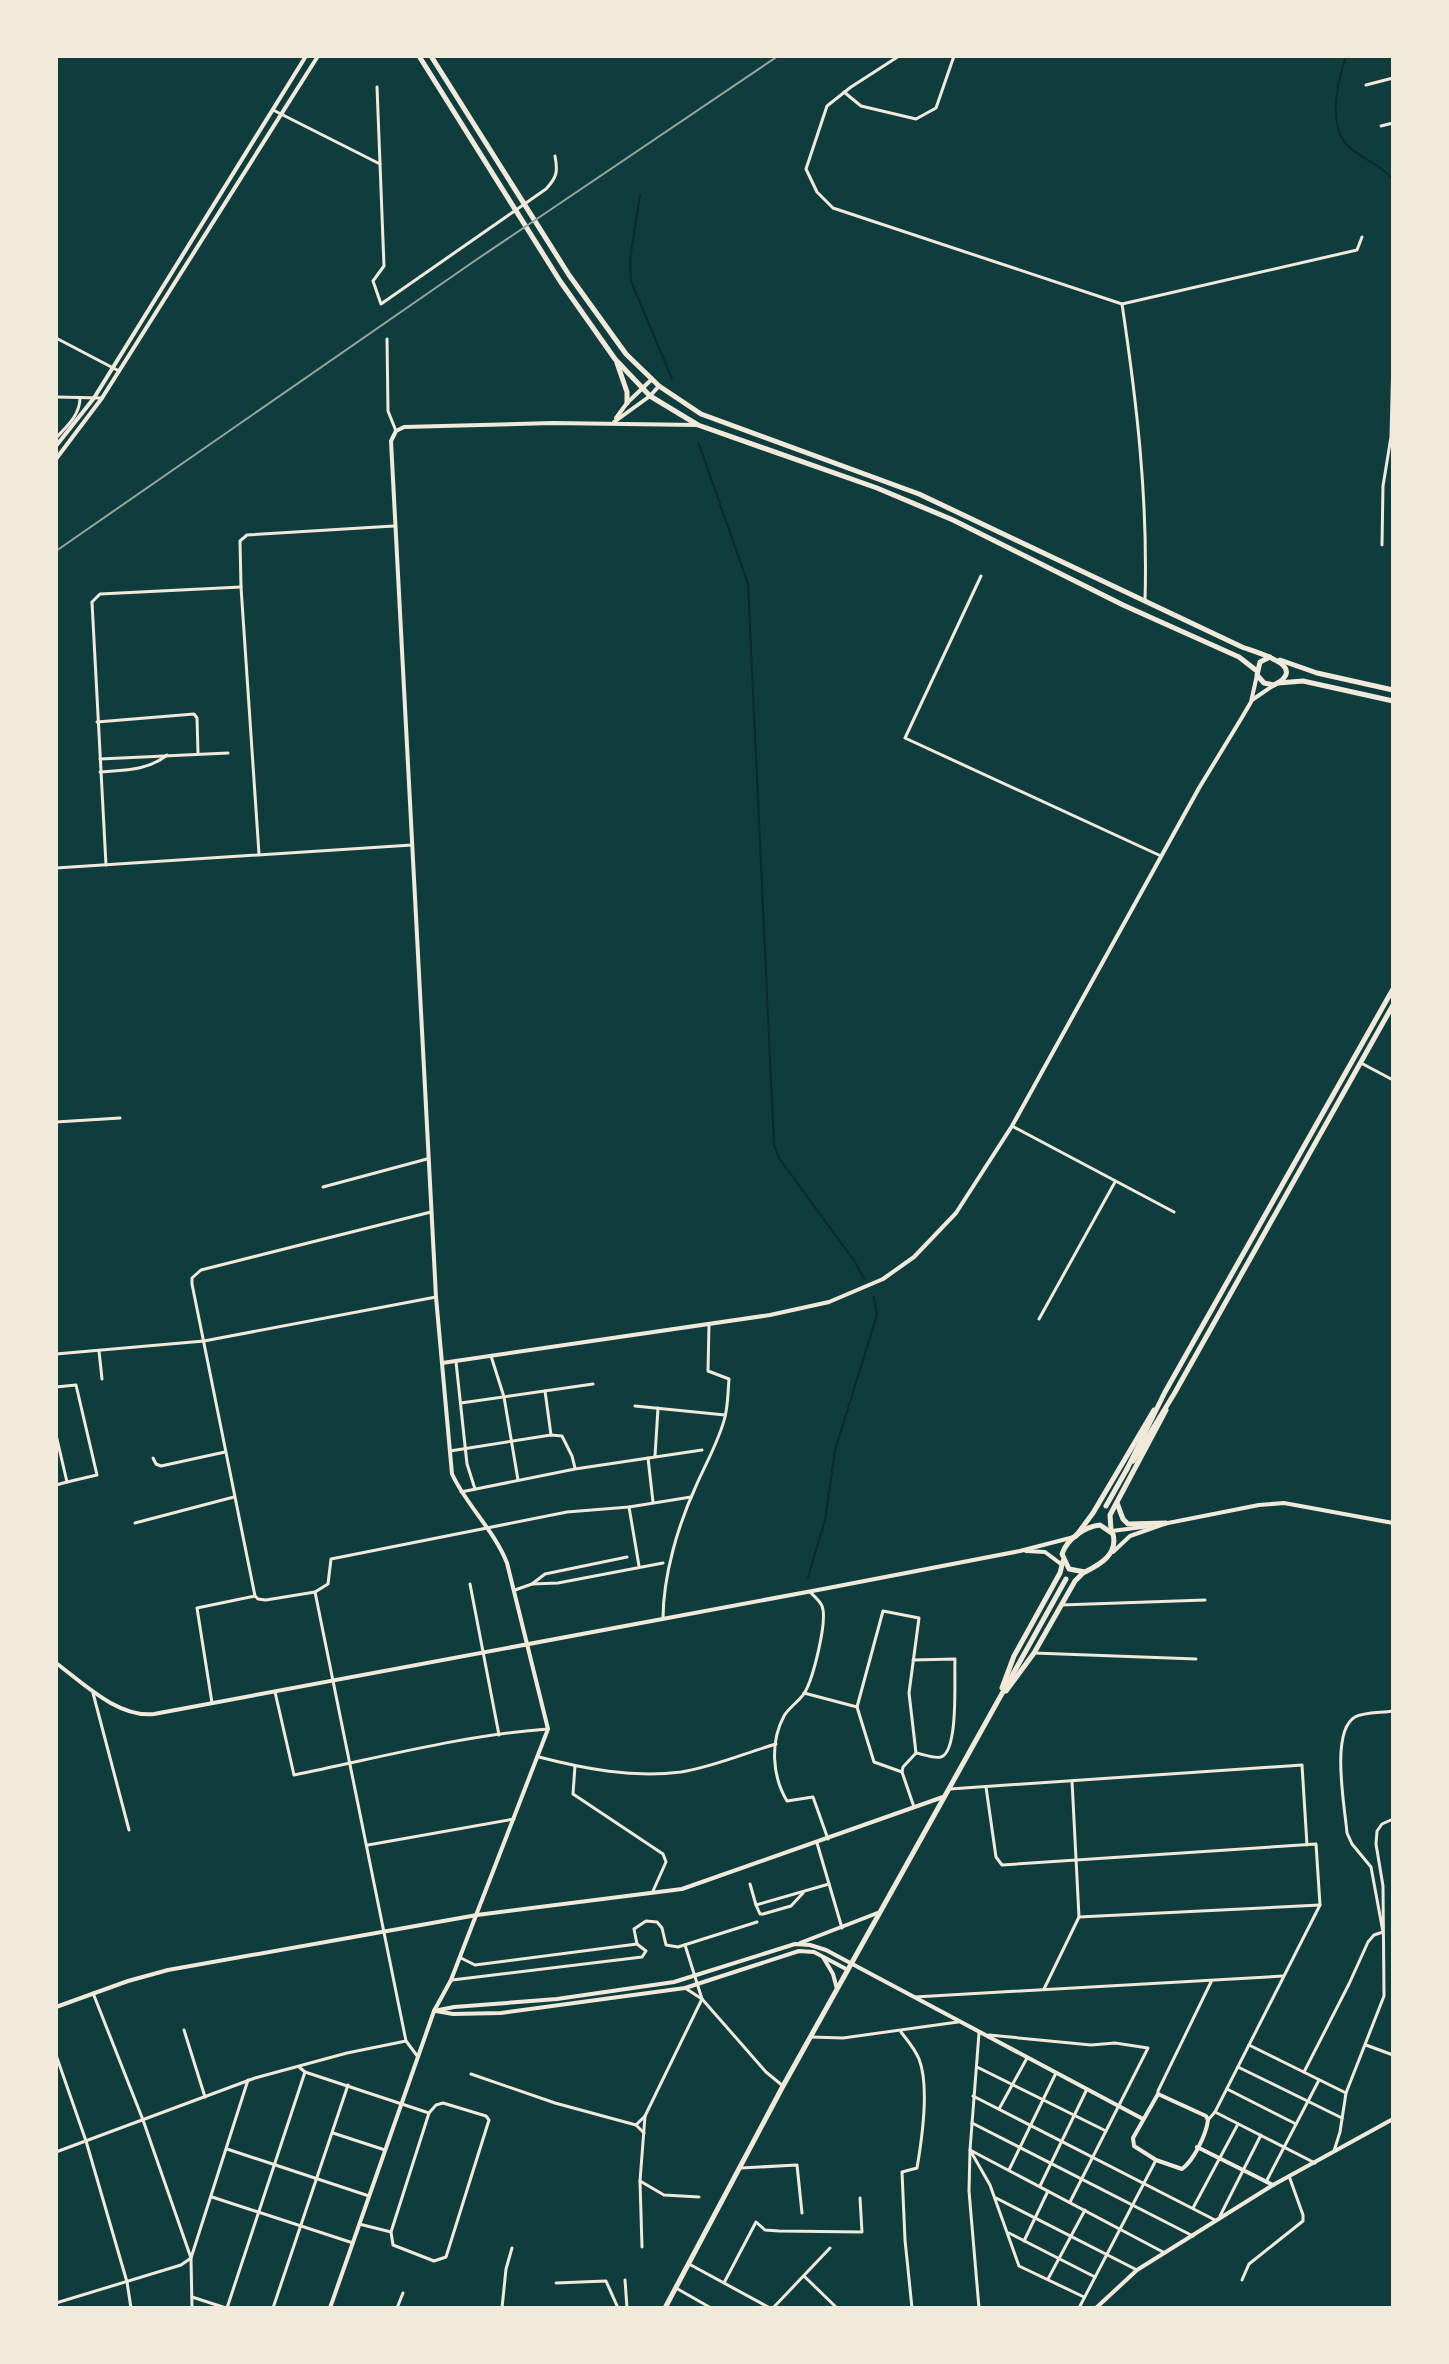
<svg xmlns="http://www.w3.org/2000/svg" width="1449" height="2364" font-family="'Zilla Slab',serif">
<rect width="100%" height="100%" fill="#0f3d3e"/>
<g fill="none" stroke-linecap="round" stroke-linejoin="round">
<!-- stream -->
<g stroke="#0a2a2b" stroke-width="2">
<path d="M 1346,56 C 1338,81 1327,125 1348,146 C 1361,159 1381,164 1393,180"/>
<path d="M 640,195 L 630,259 L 631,281 L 672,379"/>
<path d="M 699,444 L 748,584 L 774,1145 L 779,1158 L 855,1262 L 864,1279"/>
<path d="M 808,1577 L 825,1520 L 835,1450 L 877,1315 L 874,1297"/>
</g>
<!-- minor -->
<g stroke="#f1e9da" stroke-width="3">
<path d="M 899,56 L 851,87 L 827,106 L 806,169 L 817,192 L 833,208 L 1122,304"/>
<path d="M 1366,85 L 1393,78"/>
<path d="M 377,87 L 384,266 L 373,281 L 381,304 L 546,189 C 557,177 558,172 555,156"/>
<path d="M 844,92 L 861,106 L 916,119 L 936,108 L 954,56"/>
<path d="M 273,110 L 380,164"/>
<path d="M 1381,126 L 1393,123"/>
<path d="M 56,338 L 119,371"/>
<path d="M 387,339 L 388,411 L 396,431"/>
<path d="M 56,397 L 102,398"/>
<path d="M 56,438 C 67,426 80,415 80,398"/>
<path d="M 1382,545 L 1383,486 L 1391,437 L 1393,358"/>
<path d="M 981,576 L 905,738 L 1161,856"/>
<path d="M 1145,601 C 1148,499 1137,404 1122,304 L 1357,250 L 1362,237"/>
<path d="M 97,722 L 194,714 L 197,718 L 198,753"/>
<path d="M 100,759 L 228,753"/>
<path d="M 100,772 C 125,770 147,771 167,755"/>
<path d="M 259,854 L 241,587 L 240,541 L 247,535 L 394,526"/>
<path d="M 106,865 L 92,602 L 100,594 L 241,587"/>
<path d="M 56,868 L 412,845"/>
<path d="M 1361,1063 L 1393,1080"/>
<path d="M 56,1122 L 120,1118"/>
<path d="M 1012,1126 L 1174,1212"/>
<path d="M 323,1187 L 427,1159"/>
<path d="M 1039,1319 L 1115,1182"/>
<path d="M 99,1351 L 102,1379"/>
<path d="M 56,1354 L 204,1341 L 436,1297"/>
<path d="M 491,1356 L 504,1397 L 518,1480"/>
<path d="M 456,1362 L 467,1464 L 475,1489"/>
<path d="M 56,1387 L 76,1385 L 97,1475 L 67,1482"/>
<path d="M 545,1391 L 551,1435"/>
<path d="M 461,1403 L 593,1384"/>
<path d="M 635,1406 L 725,1415"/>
<path d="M 56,1435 L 67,1482 L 56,1485"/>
<path d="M 450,1451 L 551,1435 L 562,1436 L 572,1456 L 575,1468"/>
<path d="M 655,1456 L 658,1408"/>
<path d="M 153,1458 L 156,1464 L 161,1466 L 225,1452"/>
<path d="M 648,1458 L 653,1502"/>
<path d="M 461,1492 L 575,1469 L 702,1450"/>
<path d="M 629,1507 L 639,1566"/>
<path d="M 135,1523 L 234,1497"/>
<path d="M 470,1584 L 499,1735"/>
<path d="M 532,1584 L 545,1574 L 627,1557"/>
<path d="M 515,1590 L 532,1584 L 558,1583 L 663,1563"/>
<path d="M 315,1592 L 328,1584 L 331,1559 L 567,1512 L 629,1507 L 691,1497"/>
<path d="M 810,1592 C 814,1596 820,1601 822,1606 C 828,1621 813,1678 805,1692 C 800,1701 789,1707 784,1716 C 770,1742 772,1776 787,1801 L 813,1797 L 828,1839"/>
<path d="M 1061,1605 L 1205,1600"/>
<path d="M 663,1619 C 663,1576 678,1525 696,1486 C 706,1463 719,1441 725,1417 C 728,1405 728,1391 729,1379 L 708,1371 L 709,1324"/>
<path d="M 1034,1653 L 1196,1659"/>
<path d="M 275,1692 L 294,1775 C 378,1758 463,1735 548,1729"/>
<path d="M 93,1693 L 129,1830"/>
<path d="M 804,1693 L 857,1707 L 874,1762 L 902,1772 L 914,1807"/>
<path d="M 212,1703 L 197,1608 L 255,1596"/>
<path d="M 857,1707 L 883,1611 L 919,1618 L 909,1693 L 916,1753"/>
<path d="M 539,1757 C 585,1769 632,1778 681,1772 C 713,1767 745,1753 776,1744"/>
<path d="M 575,1766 L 573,1794 L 663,1854 L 666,1862 L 653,1891"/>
<path d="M 902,1772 L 903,1767 L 916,1753 C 923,1754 934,1759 941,1757 C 959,1751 954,1677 955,1659 L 913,1660"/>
<path d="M 986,1787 L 996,1857 L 1002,1865 L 1316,1844 L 1320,1905 L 1215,2112 L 1208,2120"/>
<path d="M 950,1789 L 1302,1765 L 1307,1845"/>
<path d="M 817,1843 L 842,1928"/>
<path d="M 368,1845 L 514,1819"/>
<path d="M 750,1884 L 756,1905 L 829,1884"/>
<path d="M 756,1905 L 760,1914 L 763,1914 L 791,1906 L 803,1893"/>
<path d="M 1079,1917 L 1320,1905"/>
<path d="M 685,1945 L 702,1999 L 766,2072 L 783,2086"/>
<path d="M 461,1958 L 475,1965 L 637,1944 L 634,1929 L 646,1921 L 657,1922 L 662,1928 L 666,1945 L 678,1947 L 757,1922"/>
<path d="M 452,1980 L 642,1957 L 646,1951 L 637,1944"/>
<path d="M 1044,1989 L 1079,1917 L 1072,1781"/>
<path d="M 93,1993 L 143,2120 L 191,2258 L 192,2308"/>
<path d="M 915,1997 L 1283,1976"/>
<path d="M 184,2030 L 205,2097"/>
<path d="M 901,2032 C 907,2040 915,2049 919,2059 C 930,2087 922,2139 917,2168 L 902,2172 L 905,2240 L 912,2308"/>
<path d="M 979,2033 L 970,2150 L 990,2185 L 1019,2266 L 1084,2297"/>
<path d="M 989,2035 L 1091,2045 L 1115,2043 L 1148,2048 L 1070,2202"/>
<path d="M 811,2037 L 843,2038 L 958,2022"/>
<path d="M 1249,2045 L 1346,2093"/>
<path d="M 1366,2045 L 1393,2055"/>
<path d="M 56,2055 L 86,2141 L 127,2282 L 131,2308"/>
<path d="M 418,2057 L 406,2041 L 315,1592 L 266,1600 L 258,1599 L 255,1596 L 192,1284 L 192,1278 L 201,1270 L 431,1212"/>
<path d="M 299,2067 L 305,2072 L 429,2113"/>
<path d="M 977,2067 L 1106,2131"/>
<path d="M 1238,2067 L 1342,2118"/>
<path d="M 1304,2072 L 1349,1984 L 1368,1942 L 1374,1935 L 1383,1932 L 1371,1867 L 1352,1844 L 1347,1833 C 1345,1808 1330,1731 1355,1717 C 1364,1712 1382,1713 1393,1711"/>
<path d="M 471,2074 L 555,2103 L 636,2125 L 644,2133"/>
<path d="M 1227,2089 L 1296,2124"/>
<path d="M 1158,2094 L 1158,2091 L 1211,1982"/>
<path d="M 973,2096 L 1215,2220"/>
<path d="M 443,2103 L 486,2116 L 489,2120 L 446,2257 L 434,2261 L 393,2245 L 391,2232 L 429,2113 L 436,2105 Z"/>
<path d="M 999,2109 L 1027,2058"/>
<path d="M 1215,2112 L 1315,2163"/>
<path d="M 972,2123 L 1193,2236"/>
<path d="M 636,2125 L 645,2116 L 702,1999 L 685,1988"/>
<path d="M 333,2133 L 385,2150"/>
<path d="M 227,2149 L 369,2196"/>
<path d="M 1334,2151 L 1340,2132 L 1346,2093 L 1384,1996 L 1383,1886 L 1376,1844 L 1377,1831 L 1382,1824 L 1393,1819"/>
<path d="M 56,2152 L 255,2078 L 347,2053 L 406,2041"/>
<path d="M 741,2168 L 797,2165 L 802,2213"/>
<path d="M 1009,2170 L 1056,2073"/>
<path d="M 640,2181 L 664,2195 L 699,2197"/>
<path d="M 1266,2182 L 1319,2080"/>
<path d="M 1040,2186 L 1087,2089"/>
<path d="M 212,2197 L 353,2243"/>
<path d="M 996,2198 L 1137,2270"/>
<path d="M 1193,2208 L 1238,2124"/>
<path d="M 1220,2216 L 1261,2135"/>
<path d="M 359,2224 L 391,2232"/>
<path d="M 1009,2233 L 1095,2277"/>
<path d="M 1024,2241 L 1048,2191"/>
<path d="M 642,2247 L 640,2181 L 645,2116"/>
<path d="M 689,2264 L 770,2308"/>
<path d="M 805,2277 L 837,2308"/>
<path d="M 1048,2279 L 1085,2210"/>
<path d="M 625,2280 L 627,2308"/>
<path d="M 1242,2280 L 1249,2264 L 1303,2221 L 1303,2215 L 1289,2176"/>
<path d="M 725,2281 L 756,2222 L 765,2230 L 779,2231 L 862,2232 L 860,2198"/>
<path d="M 556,2283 L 606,2281 L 618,2308"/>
<path d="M 676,2288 L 711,2308"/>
<path d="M 192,2297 L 226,2308"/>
<path d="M 56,2303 L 181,2265 L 191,2258 L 248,2080"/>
<path d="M 227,2308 L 305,2072"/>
<path d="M 273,2308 L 348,2085"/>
<path d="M 397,2308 L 403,2293"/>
<path d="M 502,2308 L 506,2269 L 512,2248"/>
<path d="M 773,2308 L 830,2248"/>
<path d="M 979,2308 L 969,2191 L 970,2150 L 1163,2252"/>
<path d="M 1079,2308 L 1156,2160"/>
</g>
<!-- tertiary -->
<g stroke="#f1e9da" stroke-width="4">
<path d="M 1252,700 L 1274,685"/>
<path d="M 442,1363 L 770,1315 L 829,1302 L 883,1279 L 914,1257 L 956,1213 L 1012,1126 L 1199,788 L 1241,719 L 1251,702 L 1257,675"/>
<path d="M 800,1943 L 880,1912"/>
<path d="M 823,1957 L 833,1974 L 837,1989"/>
<path d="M 434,2011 L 454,2007 L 557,1999 L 674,1982 L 795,1944 L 810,1945 L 826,1950 L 1143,2119"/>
<path d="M 436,2011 L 453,2014 L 501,2013 L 685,1988 L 799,1951 L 814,1952 L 848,1970"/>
<path d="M 1158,2094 L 1206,2116 L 1208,2120 C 1206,2135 1194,2160 1182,2169 L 1156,2160 L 1134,2146 L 1133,2138 Z"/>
<path d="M 1197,2147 L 1273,2185"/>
</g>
<!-- secondary -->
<g stroke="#f1e9da" stroke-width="4">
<path d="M 616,418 L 627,403 L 651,380"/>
<path d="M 614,422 L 650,396 L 659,386"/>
<path d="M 56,446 L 94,398 L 306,56"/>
<path d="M 56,459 L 102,398 L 318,56"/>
<path d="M 1163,1524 L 1259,1505 L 1284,1503 L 1393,1523"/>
<path d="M 1112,1531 L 1150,1526"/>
<path d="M 1026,1551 L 1045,1552 L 1061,1564"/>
<path d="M 1113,1552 L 1130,1536 L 1164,1524"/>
<path d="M 56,1663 C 83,1683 118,1718 154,1714 L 823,1589 L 1020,1551 L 1074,1537"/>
<path d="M 56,2007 L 128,1981 L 168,1970 L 477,1915 L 682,1889 L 943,1797"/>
<path d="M 330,2308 L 434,2011 L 451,1980 L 548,1729 L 507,1563 C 494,1530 467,1506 452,1474 L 436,1297 L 391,441 L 396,431 L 404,427 L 552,423 L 698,425"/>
<path d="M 1096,2308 L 1137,2270 L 1273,2185 L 1393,2119"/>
</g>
<!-- primary -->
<g stroke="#f1e9da" stroke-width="5">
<path d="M 1117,1503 L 1123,1519 L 1128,1524 L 1166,1523"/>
<path d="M 1106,1506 L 1127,1469"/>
<path d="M 1100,1525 L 1113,1534 C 1118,1554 1101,1564 1085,1572 L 1069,1569 L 1062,1554 C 1067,1539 1084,1527 1100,1525 Z"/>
<path d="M 1111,1530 L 1110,1515 L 1166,1410"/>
<path d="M 1076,1536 L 1093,1513 L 1154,1410"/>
<path d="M 1002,1688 L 1014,1656 L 1060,1573 L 1063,1561"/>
<path d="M 1006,1691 L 1034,1653 L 1075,1581 L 1083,1573"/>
<path d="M 665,2308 L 783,2086 L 1066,1579"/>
</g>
<!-- trunk -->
<g stroke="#f1e9da" stroke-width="5">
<path d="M 419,56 L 560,281 L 615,359 L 650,396 L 698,425 L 877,488 L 953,520 L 1123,605 L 1239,657 L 1257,671"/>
<path d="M 431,56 L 569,275 L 626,354 L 659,386 L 701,414 L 919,494 L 1242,647 C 1255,652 1311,666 1274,685 L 1264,683 L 1257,675 L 1260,662 L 1270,657"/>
<path d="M 617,363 L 627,392 L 627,403"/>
<path d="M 1280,660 L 1317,673 L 1393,690"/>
<path d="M 1278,683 L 1303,681 L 1393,701"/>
<path d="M 1133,1461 L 1174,1394 L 1393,1005"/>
<path d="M 1127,1469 L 1165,1392 L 1393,989"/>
</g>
<!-- rail -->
<path stroke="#97a49c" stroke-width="2" d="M 56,551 L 473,262 L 778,56"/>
</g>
<!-- border -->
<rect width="1449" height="2364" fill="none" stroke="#f1e9da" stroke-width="116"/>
</svg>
